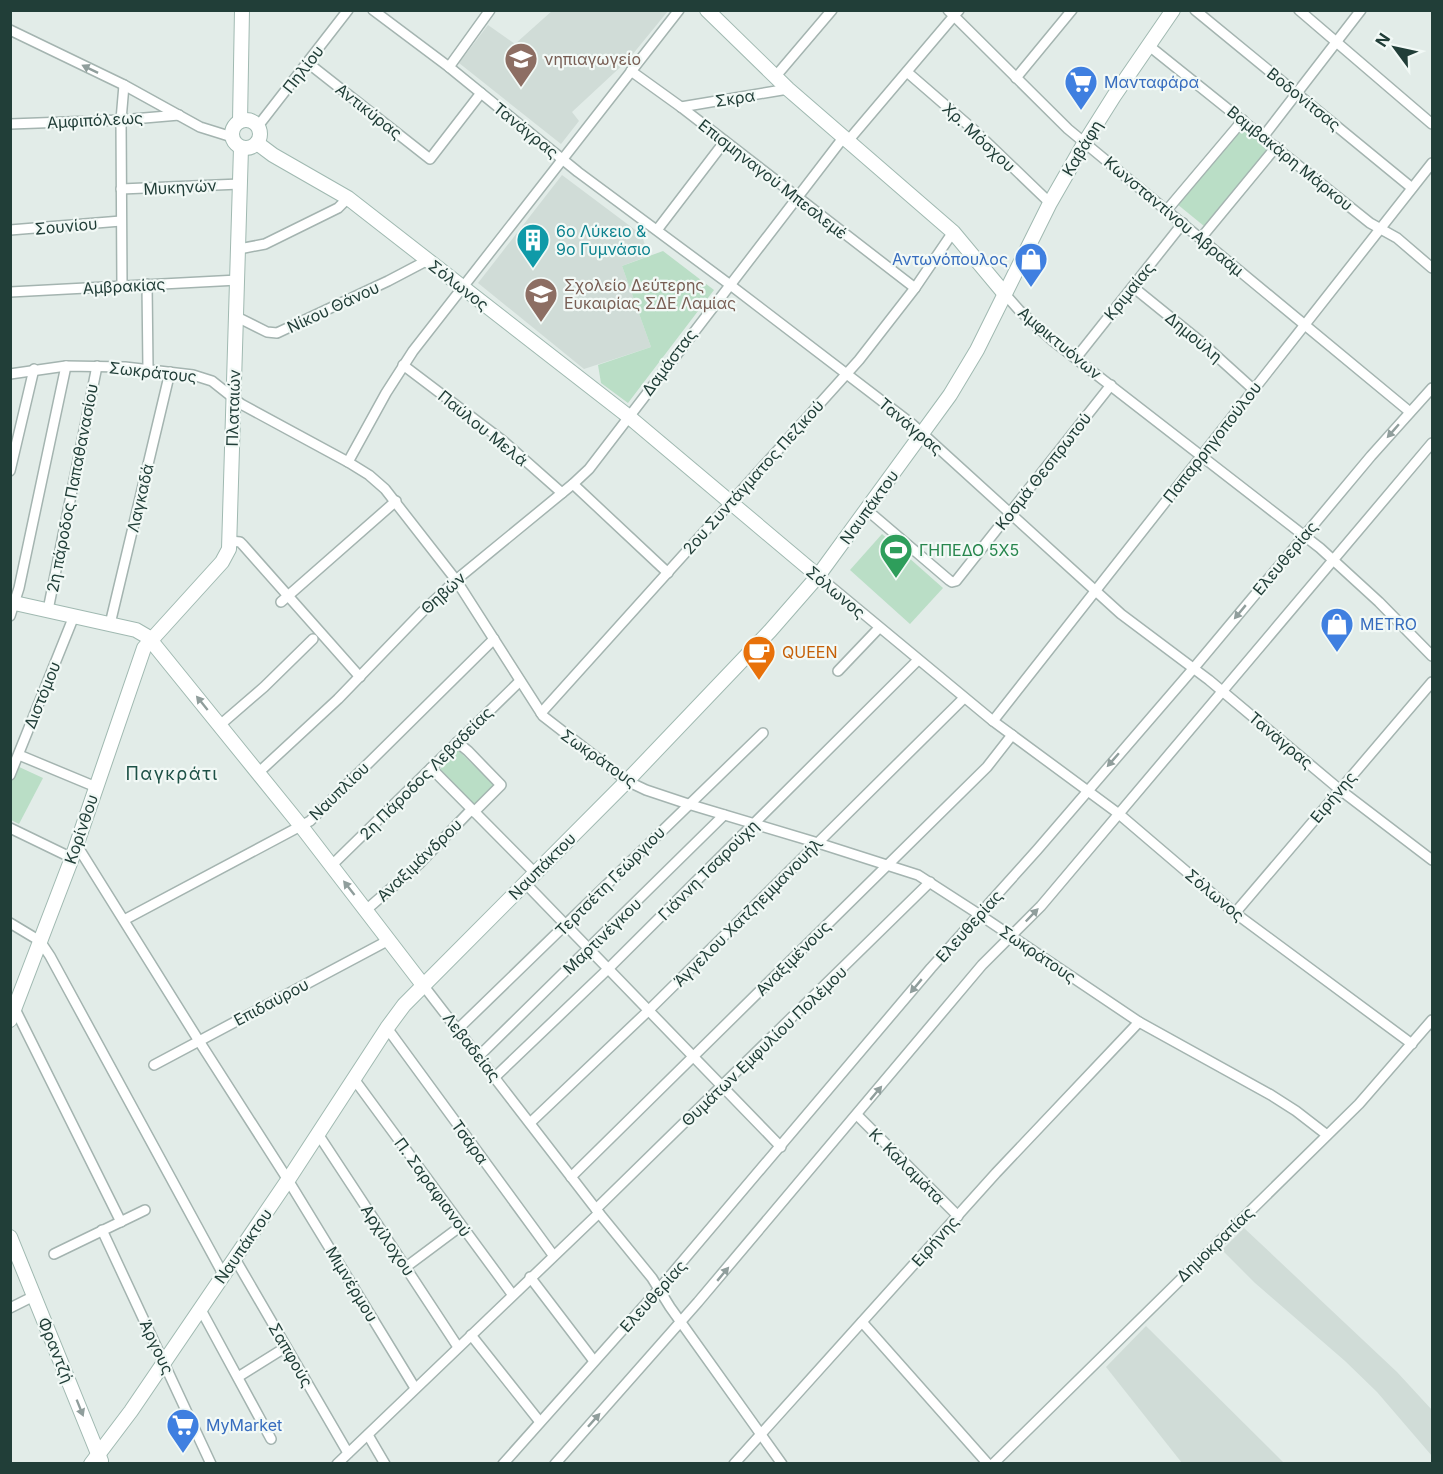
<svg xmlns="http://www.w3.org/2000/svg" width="1443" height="1474" font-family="Inter,sans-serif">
<rect width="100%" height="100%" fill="#e2ece8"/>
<!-- built -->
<g fill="#d0dcd7">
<path d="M 553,10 L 668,11 L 628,60 L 572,112 L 579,121 L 561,144 L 459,63 L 488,25 L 515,44 Z"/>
<path d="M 562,175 L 642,235 L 648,256 L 622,266 L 651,347 L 584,369 L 478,283 Z"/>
<path d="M 1244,1228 L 1397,1372 L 1432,1410 L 1432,1456 L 1377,1392 L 1345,1361 L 1255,1283 L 1222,1250 Z"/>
<path d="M 1146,1326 L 1284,1463 L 1182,1463 L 1106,1367 Z"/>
</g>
<!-- green -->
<g fill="#badec6">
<path d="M 1243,125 L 1270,148 L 1204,226 L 1177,204 Z"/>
<path d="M 663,251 L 714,290 L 628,403 L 601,383 L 598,365 L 651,347 L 622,266 Z"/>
<path d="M 882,534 L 943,588 L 910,624 L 850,570 Z"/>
<path d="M 458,750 L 494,785 L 475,805 L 440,769 Z"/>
<path d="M 17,766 L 43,778 L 19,824 L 11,820 L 11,782 Z"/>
</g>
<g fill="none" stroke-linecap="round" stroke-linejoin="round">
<defs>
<g id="street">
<path d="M 373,10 L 449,67 L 578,172 L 729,284 L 912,424 L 1121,614 L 1209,680 L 1339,789 L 1432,860"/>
<path d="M 948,10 L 1068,129 L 1410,412"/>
<path d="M 1195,10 L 1412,188"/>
<path d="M 1299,10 L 1432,124"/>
<path d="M 10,30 L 124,85 L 200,127 L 232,137"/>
<path d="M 1148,45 L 1370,223 L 1397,238 L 1432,268"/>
<path d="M 308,63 L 430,159 L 481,93"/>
<path d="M 449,67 L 490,10"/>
<path d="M 631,71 L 681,107 L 915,288"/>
<path d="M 907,72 L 974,130 L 1050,203"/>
<path d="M 775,77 L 832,10"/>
<path d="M 1016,78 L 1072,10"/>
<path d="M 681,107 L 788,89"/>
<path d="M 10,124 L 121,120 L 179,115"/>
<path d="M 258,126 L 348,10"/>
<path d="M 1263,137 L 1361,10"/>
<path d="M 847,142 L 959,10"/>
<path d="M 121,189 L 240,184"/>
<path d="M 1167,210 L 1243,120"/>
<path d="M 10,230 L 121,221"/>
<path d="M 657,230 L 725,141"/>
<path d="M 1201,238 L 1276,147"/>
<path d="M 239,249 L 265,244 L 338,208 L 348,198"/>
<path d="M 147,284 L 148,369"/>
<path d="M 122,286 L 121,120 L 124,85"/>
<path d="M 1133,287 L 1201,342 L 1253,389"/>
<path d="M 10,292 L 238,280"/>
<path d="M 1004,293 L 1019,310 L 1053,341 L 1320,548 L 1379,602 L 1432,656"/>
<path d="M 237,317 L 267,332 L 277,333 L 388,281 L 428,260"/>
<path d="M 1076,358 L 1183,223"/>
<path d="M 403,365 L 502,440 L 562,493"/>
<path d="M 10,374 L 66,366 L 125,367 L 193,375 L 212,381 L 241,404 L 348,462 L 369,475 L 385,489 L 456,580 L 543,716 L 627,781 L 646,790 L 688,804 L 818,843 L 918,875 L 980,915 L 1139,1022 L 1271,1095 L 1296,1111 L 1327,1135"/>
<path d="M 348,462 L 386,393 L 413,351 L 679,10"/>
<path d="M 10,471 L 34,369"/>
<path d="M 573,484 L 668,573"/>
<path d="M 867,510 L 949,580 L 952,582 L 956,581 L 1111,385"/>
<path d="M 230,541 L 240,542 L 243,545 L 360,677"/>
<path d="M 818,576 L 993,721 L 1119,814 L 1235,913 L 1412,1044"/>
<path d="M 281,602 L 396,501"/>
<path d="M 48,610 L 97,366"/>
<path d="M 10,616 L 19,588 L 66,366"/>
<path d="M 110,624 L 170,372"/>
<path d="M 838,671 L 879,628"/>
<path d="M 541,713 L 859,360 L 915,288 L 953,232"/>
<path d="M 993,721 L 1432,163"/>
<path d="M 220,725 L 264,687 L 313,639"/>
<path d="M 457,742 L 468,751 L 501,785 L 474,812"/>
<path d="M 19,755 L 96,787"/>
<path d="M 431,768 L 535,873"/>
<path d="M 258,773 L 338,699 L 423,611 L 456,580 L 573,484 L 589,469 L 843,138"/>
<path d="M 10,775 L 74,616"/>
<path d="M 10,828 L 72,858"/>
<path d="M 76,844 L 199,1041 L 288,1180 L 415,1388"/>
<path d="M 332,865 L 520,681"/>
<path d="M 525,883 L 781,1147"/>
<path d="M 366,910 L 419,864 L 471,810"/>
<path d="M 1235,913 L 1432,682"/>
<path d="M 124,920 L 310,821 L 494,639"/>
<path d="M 10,923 L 40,941 L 50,956 L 223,1274"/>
<path d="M 423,985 L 599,1213 L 652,1278 L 670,1307 L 782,1464"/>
<path d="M 15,1009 L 121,1222"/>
<path d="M 387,1028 L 553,1255"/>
<path d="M 458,1029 L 763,733"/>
<path d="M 479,1056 L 724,815"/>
<path d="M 154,1065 L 389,940"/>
<path d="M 495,1077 L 608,969 L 918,660"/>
<path d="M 354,1079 L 512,1294"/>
<path d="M 857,1115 L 958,1216"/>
<path d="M 530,1123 L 648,1011 L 964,698"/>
<path d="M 318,1134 L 458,1347"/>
<path d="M 571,1177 L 987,767 L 1012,735"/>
<path d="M 596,1209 L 930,882"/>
<path d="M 102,1230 L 211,1464"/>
<path d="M 54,1254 L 145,1210"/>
<path d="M 234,1257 L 348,1453"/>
<path d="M 406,1267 L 461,1226"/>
<path d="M 530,1277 L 594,1361"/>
<path d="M 10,1308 L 34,1296"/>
<path d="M 200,1308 L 271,1439"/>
<path d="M 862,1322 L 988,1464"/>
<path d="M 471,1335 L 540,1422"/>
<path d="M 238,1377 L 286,1347"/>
<path d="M 368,1435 L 385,1464"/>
<path d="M 337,1464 L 599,1213"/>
<path d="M 503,1464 L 659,1289 L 931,968 L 1037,850 L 1193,669 L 1371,456 L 1432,388"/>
<path d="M 555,1464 L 698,1302 L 982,965 L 1041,906 L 1432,443"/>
<path d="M 734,1464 L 996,1173 L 1139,1022"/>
<path d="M 993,1464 L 1359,1104 L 1432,1020"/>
</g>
<g id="secondary">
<path d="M 707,10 L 788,89 L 953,232 L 1004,293"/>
<circle cx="246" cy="134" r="14"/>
<path d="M 240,121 L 242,10"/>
<path d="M 257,143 L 273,155 L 348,198 L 628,416 L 818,576"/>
<path d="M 10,602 L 136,630 L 148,637 L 301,826 L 423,985"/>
<path d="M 10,1020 L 72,858 L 144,648 L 222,562 L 229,549 L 241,148"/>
<path d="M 10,1237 L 101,1461"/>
<path d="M 91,1464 L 131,1411 L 288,1180 L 387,1028 L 404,1005 L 627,781 L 770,631 L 818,576 L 950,395 L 977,350 L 1050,203 L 1085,142 L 1114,96 L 1173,10"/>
</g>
</defs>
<!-- street casing -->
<use href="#street" stroke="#a4b4b0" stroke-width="12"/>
<!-- secondary casing -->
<use href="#secondary" stroke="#a0b9b1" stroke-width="16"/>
<!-- street -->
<use href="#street" stroke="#fff" stroke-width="9"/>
<!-- secondary -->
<use href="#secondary" stroke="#fff" stroke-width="14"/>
</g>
<!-- one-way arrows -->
<defs><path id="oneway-solid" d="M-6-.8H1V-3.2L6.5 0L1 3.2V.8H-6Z" transform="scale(1.5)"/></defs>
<g fill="#909e9c">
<use href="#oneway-solid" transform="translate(90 69) rotate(-154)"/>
<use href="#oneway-solid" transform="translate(1393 431) rotate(131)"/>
<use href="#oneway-solid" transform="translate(1240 612) rotate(130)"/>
<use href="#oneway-solid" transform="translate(202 703) rotate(-129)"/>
<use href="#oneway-solid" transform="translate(1113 760) rotate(131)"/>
<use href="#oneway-solid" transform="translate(349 888) rotate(-128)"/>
<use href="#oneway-solid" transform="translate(1032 915) rotate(-46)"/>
<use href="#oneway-solid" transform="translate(916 986) rotate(130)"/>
<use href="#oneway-solid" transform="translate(876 1093) rotate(-50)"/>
<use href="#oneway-solid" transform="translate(723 1274) rotate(-50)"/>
<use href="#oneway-solid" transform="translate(80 1408) rotate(68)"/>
<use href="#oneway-solid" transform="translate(594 1420) rotate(-48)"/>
</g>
<!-- icons -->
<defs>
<symbol id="school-pin" viewBox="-11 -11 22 30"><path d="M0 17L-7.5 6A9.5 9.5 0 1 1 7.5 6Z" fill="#8d6e63" stroke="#f2f9f6"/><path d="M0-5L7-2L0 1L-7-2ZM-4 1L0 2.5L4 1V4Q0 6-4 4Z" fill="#fff"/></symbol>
<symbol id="supermarket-pin" viewBox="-11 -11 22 30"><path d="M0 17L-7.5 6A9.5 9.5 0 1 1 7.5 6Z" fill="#3f7fe0" stroke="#f2f9f6"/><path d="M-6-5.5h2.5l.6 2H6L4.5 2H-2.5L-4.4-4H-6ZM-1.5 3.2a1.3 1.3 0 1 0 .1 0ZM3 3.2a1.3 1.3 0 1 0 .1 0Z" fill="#fff"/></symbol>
<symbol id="building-pin" viewBox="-11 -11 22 30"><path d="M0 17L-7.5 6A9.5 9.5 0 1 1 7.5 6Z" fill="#0f9aa8" stroke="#f2f9f6"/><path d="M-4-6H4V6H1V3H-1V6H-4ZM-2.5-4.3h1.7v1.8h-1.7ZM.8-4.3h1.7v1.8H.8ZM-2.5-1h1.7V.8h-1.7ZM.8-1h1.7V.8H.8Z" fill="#fff"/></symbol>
<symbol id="shop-pin" viewBox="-11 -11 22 30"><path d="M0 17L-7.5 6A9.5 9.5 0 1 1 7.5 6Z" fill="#3f7fe0" stroke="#f2f9f6"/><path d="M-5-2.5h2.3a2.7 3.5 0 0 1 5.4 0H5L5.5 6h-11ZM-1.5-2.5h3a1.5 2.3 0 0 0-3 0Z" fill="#fff"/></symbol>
<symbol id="stadium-pin" viewBox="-11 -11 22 30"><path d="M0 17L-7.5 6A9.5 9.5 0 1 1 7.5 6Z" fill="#2e9e5b" stroke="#f2f9f6"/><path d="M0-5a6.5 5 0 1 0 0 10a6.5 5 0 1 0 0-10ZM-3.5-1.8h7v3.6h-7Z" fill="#fff"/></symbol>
<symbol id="cafe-pin" viewBox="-11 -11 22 30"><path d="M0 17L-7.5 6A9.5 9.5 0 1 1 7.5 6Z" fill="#e8710a" stroke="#f2f9f6"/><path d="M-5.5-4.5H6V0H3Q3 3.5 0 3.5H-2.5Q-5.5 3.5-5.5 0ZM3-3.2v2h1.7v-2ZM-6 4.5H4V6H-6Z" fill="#fff"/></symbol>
</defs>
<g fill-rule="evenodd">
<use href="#school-pin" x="502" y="40" width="38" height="52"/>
<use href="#supermarket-pin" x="1062" y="63" width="38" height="52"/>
<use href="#building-pin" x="514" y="221" width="38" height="52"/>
<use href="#shop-pin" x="1012" y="240" width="38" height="52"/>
<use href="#school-pin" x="522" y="275" width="38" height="52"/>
<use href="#stadium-pin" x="877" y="531" width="38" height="52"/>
<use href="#shop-pin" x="1318" y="605" width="38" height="52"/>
<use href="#cafe-pin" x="740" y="633" width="38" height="52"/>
<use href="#supermarket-pin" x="164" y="1406" width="38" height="52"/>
</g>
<g text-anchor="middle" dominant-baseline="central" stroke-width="4.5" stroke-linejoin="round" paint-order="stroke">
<!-- education labels -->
<g font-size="16" fill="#785e54" stroke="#f2f9f6" text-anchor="start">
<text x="544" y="59">νηπιαγωγείο</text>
<text x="564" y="285">Σχολείο Δεύτερης<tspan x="564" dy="18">Ευκαιρίας ΣΔΕ Λαμίας</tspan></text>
</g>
<!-- street labels -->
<g font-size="16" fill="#213e38" stroke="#f2f9f6">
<text transform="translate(303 69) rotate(-52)">Πηλίου</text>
<text transform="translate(735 98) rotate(-9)">Σκρα</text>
<text transform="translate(1304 99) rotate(39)">Βοδονίτσας</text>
<text transform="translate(369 111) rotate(38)">Αντικύρας</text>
<text transform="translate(95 120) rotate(-3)">Αμφιπόλεως</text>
<text transform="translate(526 130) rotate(39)">Τανάγρας</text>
<text transform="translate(979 137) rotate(43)">Χρ. Μόσχου</text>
<text transform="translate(1082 148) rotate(-59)">Καβάφη</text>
<text transform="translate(1290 158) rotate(39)">Βαμβακάρη Μάρκου</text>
<text transform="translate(773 179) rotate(38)">Επισμηναγού Μπεσλεμέ</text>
<text transform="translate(180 187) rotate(-3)">Μυκηνών</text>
<text transform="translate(1174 216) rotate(40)">Κωνσταντίνου Αβραάμ</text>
<text transform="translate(66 226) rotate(-5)">Σουνίου</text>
<text transform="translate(459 285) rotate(38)">Σόλωνος</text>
<text transform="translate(124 286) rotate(-3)">Αμβρακίας</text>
<text transform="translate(1129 291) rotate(-51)">Κριμαίας</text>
<text transform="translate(333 307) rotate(-25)">Νίκου Θάνου</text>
<text transform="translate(1194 337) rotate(40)">Δημούλη</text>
<text transform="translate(1060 343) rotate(40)">Αμφικτυόνων</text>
<text transform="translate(669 362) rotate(-53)">Δαμάστας</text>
<text transform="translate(153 372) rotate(6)">Σωκράτους</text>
<text transform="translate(233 408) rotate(-88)">Πλαταιών</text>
<text transform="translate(911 426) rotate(40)">Τανάγρας</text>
<text transform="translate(483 428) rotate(39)">Παύλου Μελά</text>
<text transform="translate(1212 442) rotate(-52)">Παπαρρηγοπούλου</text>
<text transform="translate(1043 471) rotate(-52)">Κοσμά Θεσπρωτού</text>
<text transform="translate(753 477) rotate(-48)">2ου Συντάγματος Πεζικού</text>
<text transform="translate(72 488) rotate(-79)">2η πάροδος Παπαθανασίου</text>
<text transform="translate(140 498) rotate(-77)">Λαγκαδά</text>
<text transform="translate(869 507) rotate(-54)">Ναυπάκτου</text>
<text transform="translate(1285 558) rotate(-50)">Ελευθερίας</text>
<text transform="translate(836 592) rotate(40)">Σόλωνος</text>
<text transform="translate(443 593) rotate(-42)">Θηβών</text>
<text transform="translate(42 695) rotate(-68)">Διστόμου</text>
<text transform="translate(1281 740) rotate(40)">Τανάγρας</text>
<text transform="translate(599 758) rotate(35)">Σωκράτους</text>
<text transform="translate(426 773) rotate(-45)">2η Πάροδος Λεβαδείας</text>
<text transform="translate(339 791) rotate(-44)">Ναυπλίου</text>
<text transform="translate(1333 797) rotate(-50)">Ειρήνης</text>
<text transform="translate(81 829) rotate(-71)">Κορίνθου</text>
<text transform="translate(419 860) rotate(-44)">Αναξιμάνδρου</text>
<text transform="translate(542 866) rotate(-45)">Ναυπάκτου</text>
<text transform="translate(708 870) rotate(-45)">Γιάννη Τσαρούχη</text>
<text transform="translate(610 881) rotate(-45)">Τερτσέτη Γεώργιου</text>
<text transform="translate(1215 895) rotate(40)">Σόλωνος</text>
<text transform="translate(748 912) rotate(-45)">Άγγελου Χατζηεμμανουήλ</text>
<text transform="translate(969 926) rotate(-48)">Ελευθερίας</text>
<text transform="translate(602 936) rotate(-44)">Μαρτινέγκου</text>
<text transform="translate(1038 954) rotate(34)">Σωκράτους</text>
<text transform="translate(793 958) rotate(-45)">Αναξιμένους</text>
<text transform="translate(271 1002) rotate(-28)">Επιδαύρου</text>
<text transform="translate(764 1046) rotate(-44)">Θυμάτων Εμφυλίου Πολέμου</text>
<text transform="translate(472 1047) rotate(52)">Λεβαδείας</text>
<text transform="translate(470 1142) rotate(54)">Τσάρα</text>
<text transform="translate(907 1166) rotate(45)">Κ. Καλαμάτα</text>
<text transform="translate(433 1187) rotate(54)">Π. Σαραφιανού</text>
<text transform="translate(388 1240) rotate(56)">Αρχίλοχου</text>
<text transform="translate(935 1241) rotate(-48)">Ειρήνης</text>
<text transform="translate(1215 1244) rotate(-44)">Δημοκρατίας</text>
<text transform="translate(243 1246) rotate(-55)">Ναυπάκτου</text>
<text transform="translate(352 1284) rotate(59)">Μιμνέρμου</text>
<text transform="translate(653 1296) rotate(-48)">Ελευθερίας</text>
<text transform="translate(157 1347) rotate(65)">Άργους</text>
<text transform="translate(56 1350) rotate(68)">Φραντζή</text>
<text transform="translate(291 1355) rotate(60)">Σαπφούς</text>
</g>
<!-- shop labels -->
<g font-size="16" fill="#366cbe" stroke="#f2f9f6" text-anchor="start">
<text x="1104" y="82">Μανταφάρα</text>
<text x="1008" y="259" text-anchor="end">Αντωνόπουλος</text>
<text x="1360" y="624">METRO</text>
<text x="206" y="1425">MyMarket</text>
</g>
<!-- culture labels -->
<g font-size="16" fill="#0d838f" stroke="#f2f9f6" text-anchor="start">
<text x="556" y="231">6ο Λύκειο &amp;<tspan x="556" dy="18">9ο Γυμνάσιο</tspan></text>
</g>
<!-- leisure labels -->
<g font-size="16" fill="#27864d" stroke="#f2f9f6" text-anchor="start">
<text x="919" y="550">ΓΗΠΕΔΟ 5X5</text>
</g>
<!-- food labels -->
<g font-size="16" fill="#c56008" stroke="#f2f9f6" text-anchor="start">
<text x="782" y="652">QUEEN</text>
</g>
<!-- neighbourhood labels -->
<g font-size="18" letter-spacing="1.5" fill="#1d5146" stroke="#f2f9f6">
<text x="172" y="773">Παγκράτι</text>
</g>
</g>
<!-- border -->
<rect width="1443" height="1474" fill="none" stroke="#213e38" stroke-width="24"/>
<!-- north arrow -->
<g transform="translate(1395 48) rotate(303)" stroke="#f2f9f6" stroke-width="4.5" paint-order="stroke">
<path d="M0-4.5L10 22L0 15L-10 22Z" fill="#213e38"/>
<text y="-9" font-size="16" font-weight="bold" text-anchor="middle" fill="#213e38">N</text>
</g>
</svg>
